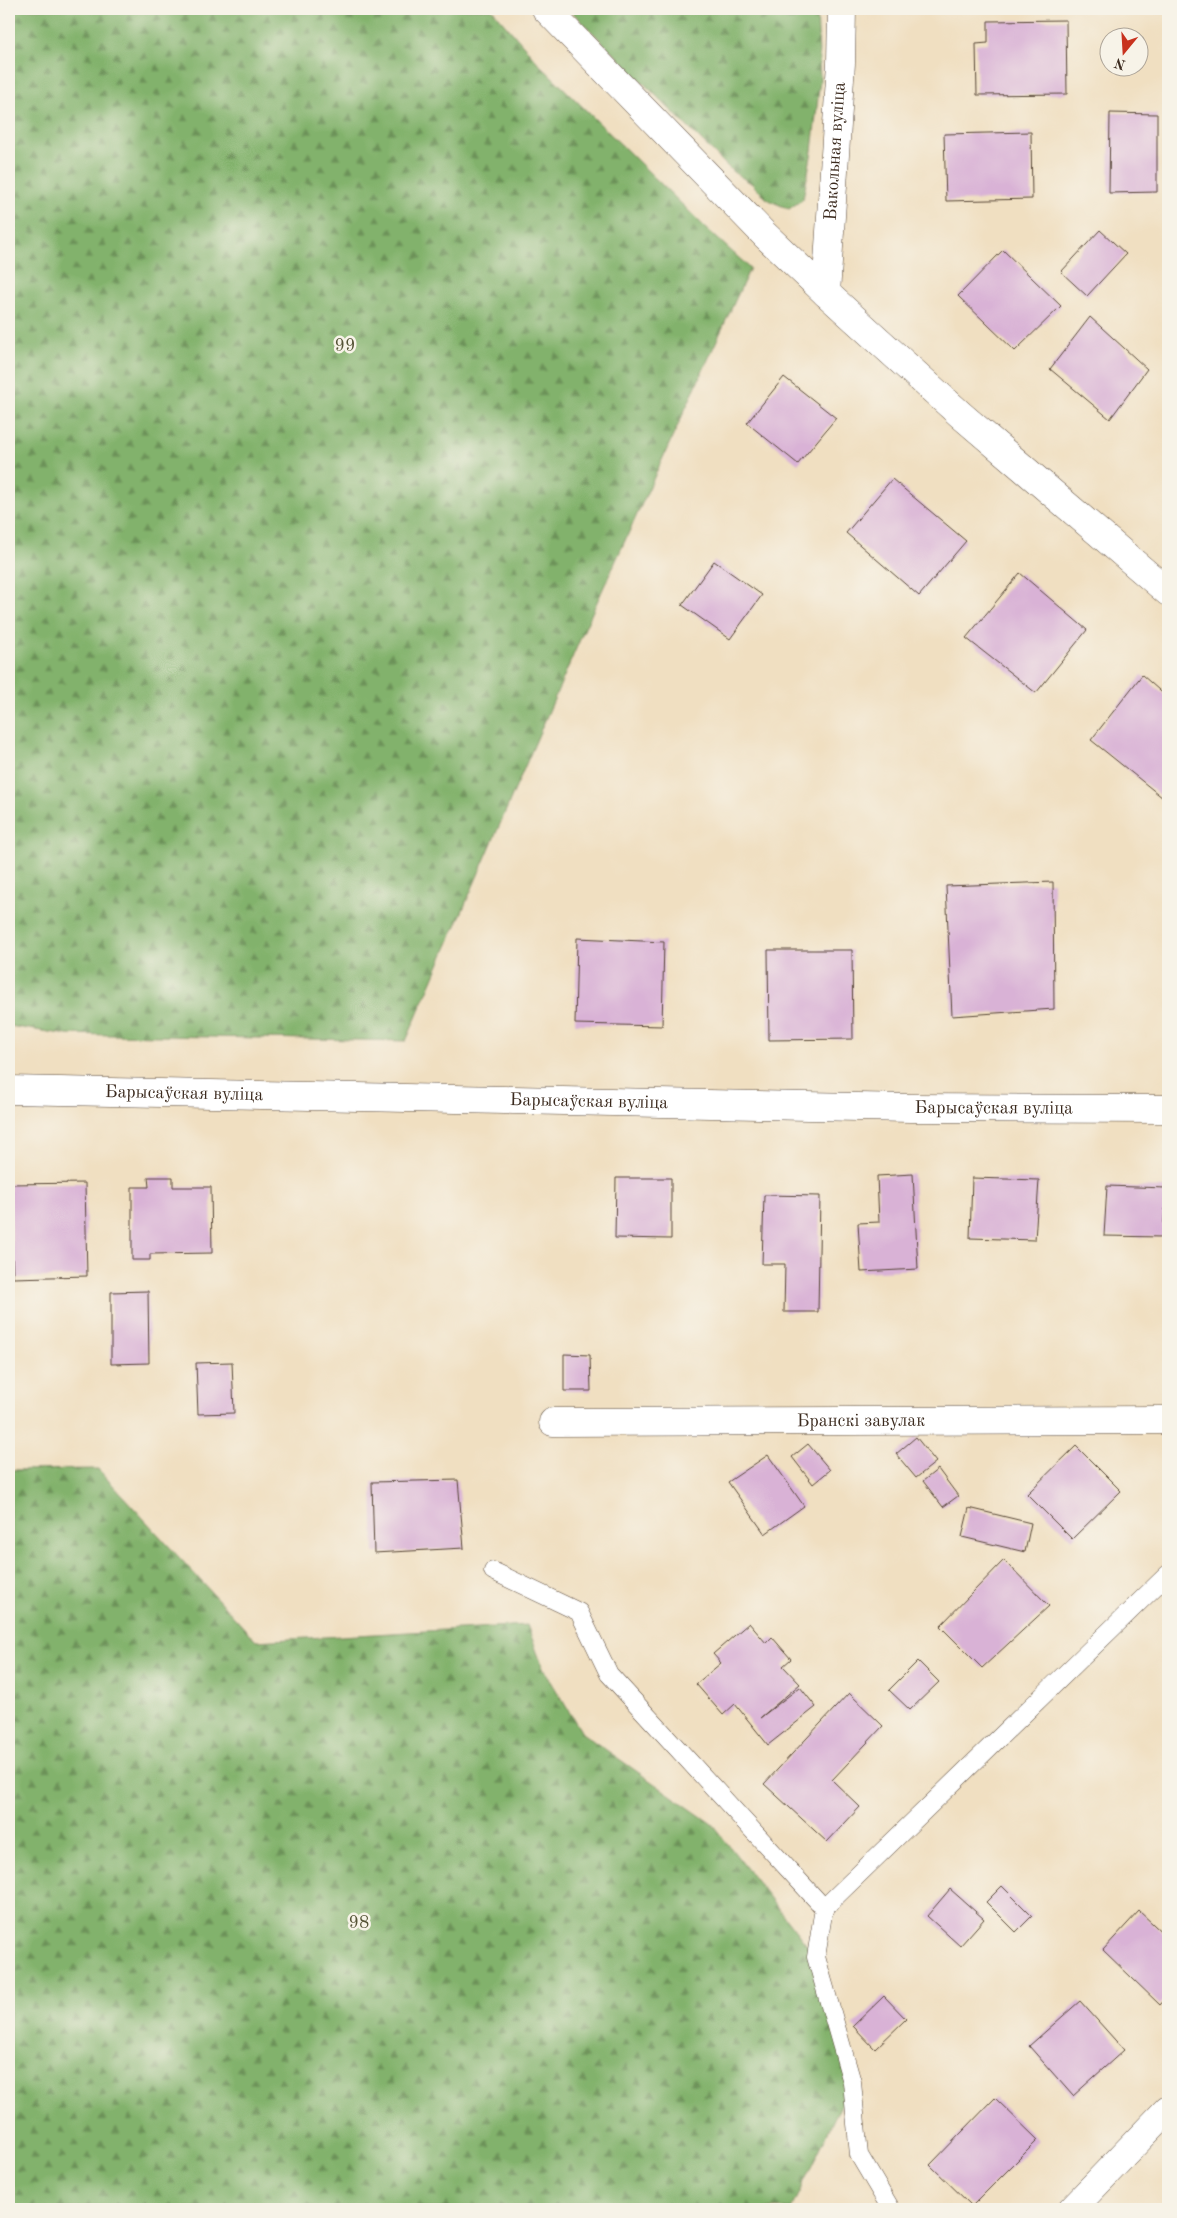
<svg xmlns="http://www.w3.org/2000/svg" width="1177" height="2218" font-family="'Old Standard TT',serif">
<defs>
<pattern id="forest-firs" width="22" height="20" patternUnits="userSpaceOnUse" patternTransform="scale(1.25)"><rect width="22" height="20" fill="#82b26c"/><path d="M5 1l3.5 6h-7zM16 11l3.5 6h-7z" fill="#6c9158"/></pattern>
</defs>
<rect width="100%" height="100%" fill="#f7f3e8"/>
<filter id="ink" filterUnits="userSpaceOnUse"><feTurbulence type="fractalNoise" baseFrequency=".02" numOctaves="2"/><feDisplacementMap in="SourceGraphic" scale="10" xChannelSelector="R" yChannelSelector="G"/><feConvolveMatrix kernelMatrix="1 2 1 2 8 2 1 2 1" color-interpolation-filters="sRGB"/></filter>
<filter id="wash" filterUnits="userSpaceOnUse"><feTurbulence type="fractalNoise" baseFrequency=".0096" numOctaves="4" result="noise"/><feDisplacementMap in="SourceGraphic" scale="20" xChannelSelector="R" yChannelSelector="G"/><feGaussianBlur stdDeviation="1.12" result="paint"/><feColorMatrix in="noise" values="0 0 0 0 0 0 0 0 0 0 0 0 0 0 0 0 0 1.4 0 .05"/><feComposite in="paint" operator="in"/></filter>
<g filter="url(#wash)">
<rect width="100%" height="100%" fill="#f0dfc1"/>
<!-- forest -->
<g fill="url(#forest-firs)" stroke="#5e6e45">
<path d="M 9,9 L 492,9 L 540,65 L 707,229 L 750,268 L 585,628 L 406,1041 L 62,1034 L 9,1026 Z"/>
<path d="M 569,9 L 817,9 L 820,80 L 812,151 L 803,199 L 789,209 L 768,200 L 751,183 L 733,172 Z"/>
<path d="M 98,1469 L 256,1641 L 527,1625 L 543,1668 L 582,1733 L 712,1824 L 816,1957 L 852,2082 L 791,2209 L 9,2209 L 9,1470 Z"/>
</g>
<g id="blocks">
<!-- building -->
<g fill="#d9b2d6">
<path d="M 1066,20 L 1067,94 L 977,95 L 976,44 L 988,43 L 988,21 Z"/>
<path d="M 1110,113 L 1157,114 L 1157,192 L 1109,193 Z"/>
<path d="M 1031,132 L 1032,199 L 946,201 L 944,134 Z"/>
<path d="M 1100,230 L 1126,254 L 1087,296 L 1061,272 Z"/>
<path d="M 1003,250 L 1061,306 L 1015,351 L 958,296 Z"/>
<path d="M 1090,317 L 1147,369 L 1110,419 L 1050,369 Z"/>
<path d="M 784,377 L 836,418 L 798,464 L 747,423 Z"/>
<path d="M 892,479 L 966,541 L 919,596 L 846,533 Z"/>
<path d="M 714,561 L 762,595 L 730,639 L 682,605 Z"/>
<path d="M 1020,573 L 1087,630 L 1036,693 L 966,638 Z"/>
<path d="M 1142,675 L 1168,698 L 1168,802 L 1091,740 Z"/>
<path d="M 1053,882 L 1054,1009 L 952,1016 L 946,886 Z"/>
<path d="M 577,938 L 664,942 L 662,1026 L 575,1024 Z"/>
<path d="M 768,950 L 852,950 L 853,1039 L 769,1040 Z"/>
<path d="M 913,1174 L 918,1269 L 861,1272 L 858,1223 L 879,1222 L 877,1176 Z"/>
<path d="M 148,1177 L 173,1177 L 173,1187 L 211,1187 L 212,1253 L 150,1254 L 150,1260 L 132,1260 L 132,1187 L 149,1187 Z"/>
<path d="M 616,1178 L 671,1178 L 671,1239 L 615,1238 Z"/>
<path d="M 972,1178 L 1039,1180 L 1035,1240 L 970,1238 Z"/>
<path d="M 85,1183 L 87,1276 L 13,1278 L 10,1184 Z"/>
<path d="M 1107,1186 L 1166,1188 L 1163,1237 L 1104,1236 Z"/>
<path d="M 764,1195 L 820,1196 L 818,1312 L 784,1312 L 785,1264 L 762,1264 Z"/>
<path d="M 148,1291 L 149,1363 L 111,1364 L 111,1292 Z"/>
<path d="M 564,1354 L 590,1355 L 591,1391 L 564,1391 Z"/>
<path d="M 232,1362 L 234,1413 L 198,1414 L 196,1363 Z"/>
<path d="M 916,1437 L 936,1462 L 916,1478 L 896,1454 Z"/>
<path d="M 808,1444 L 830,1470 L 813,1484 L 792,1457 Z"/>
<path d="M 1076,1446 L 1121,1491 L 1072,1539 L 1027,1494 Z"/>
<path d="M 768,1455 L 804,1506 L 765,1534 L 728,1482 Z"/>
<path d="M 938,1469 L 958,1496 L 943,1507 L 923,1481 Z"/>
<path d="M 458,1480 L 464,1548 L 374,1553 L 372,1482 Z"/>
<path d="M 969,1508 L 1031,1523 L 1025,1552 L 962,1537 Z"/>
<path d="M 1004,1560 L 1049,1606 L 982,1668 L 940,1626 Z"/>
<path d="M 749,1623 L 766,1643 L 772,1637 L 791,1659 L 783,1666 L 800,1684 L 760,1718 L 800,1687 L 816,1707 L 768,1745 L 735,1704 L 723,1715 L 696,1684 L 721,1663 L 713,1654 Z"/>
<path d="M 918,1661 L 939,1682 L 910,1710 L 889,1690 Z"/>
<path d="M 849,1693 L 883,1726 L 832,1780 L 860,1807 L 827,1842 L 764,1784 Z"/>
<path d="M 1002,1886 L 1032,1916 L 1016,1932 L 986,1902 Z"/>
<path d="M 950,1889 L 984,1919 L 960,1946 L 927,1916 Z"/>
<path d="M 1139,1911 L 1168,1938 L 1168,1996 L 1160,2005 L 1103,1950 Z"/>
<path d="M 884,1996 L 906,2019 L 875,2049 L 853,2026 Z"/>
<path d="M 1080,2001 L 1124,2050 L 1073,2096 L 1029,2046 Z"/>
<path d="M 995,2098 L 1038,2140 L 972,2206 L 930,2165 Z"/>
</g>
</g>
</g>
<g filter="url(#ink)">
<use href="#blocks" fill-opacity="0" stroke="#564536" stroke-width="1"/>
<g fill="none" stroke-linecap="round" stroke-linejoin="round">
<defs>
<g id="service">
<path d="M 493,1571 L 579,1612 L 609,1674 L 824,1908"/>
<path d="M 891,2209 L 859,2155 L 852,2082 L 816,1957 L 824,1908 L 1168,1574"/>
</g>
<g id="minor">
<path id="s1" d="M 826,293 L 841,63 L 842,9"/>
<path id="s2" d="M 9,1090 L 910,1108 L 1168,1109"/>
<path id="s3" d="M 553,1422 L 1168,1420"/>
<path d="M 1072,2209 L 1168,2109"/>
</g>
<path id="secondary" d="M 546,9 L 765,235 L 826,293 L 961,415 L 1168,592"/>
</defs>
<!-- service casing -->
<use href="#service" stroke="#564536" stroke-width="19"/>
<!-- minor casing -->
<use href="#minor" stroke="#564536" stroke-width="29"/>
<!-- secondary casing -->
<use href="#secondary" stroke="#564536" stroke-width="29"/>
<!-- service -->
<use href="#service" stroke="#fff" stroke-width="18"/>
<!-- minor -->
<use href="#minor" stroke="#fff" stroke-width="28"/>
<!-- secondary -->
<use href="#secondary" stroke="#fff" stroke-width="28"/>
</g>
</g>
<g text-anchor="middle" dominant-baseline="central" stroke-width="5" stroke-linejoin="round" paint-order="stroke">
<!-- street labels -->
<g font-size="18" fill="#3b2a1e" stroke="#f7f3e8">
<text stroke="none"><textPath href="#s1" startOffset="142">Вакольная вуліца</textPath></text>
<text stroke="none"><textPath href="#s2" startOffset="175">Барысаўская вуліца</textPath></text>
<text stroke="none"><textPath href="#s2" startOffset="580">Барысаўская вуліца</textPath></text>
<text stroke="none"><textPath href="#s2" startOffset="985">Барысаўская вуліца</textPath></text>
<text stroke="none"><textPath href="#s3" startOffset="308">Бранскі завулак</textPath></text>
</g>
<!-- park labels -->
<g font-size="18" fill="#555336" stroke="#f7f3e8">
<text x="345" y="346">99</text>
<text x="359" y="1923">98</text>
</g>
</g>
<!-- margin -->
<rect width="1177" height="2218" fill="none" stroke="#f7f3e8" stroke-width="30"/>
<!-- north arrow -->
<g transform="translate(1124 52) rotate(198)"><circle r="24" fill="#f7f3e8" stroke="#aca397"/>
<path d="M0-4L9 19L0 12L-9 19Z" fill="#c8321e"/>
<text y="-8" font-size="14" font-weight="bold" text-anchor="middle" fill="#3b2a1e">N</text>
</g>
</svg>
